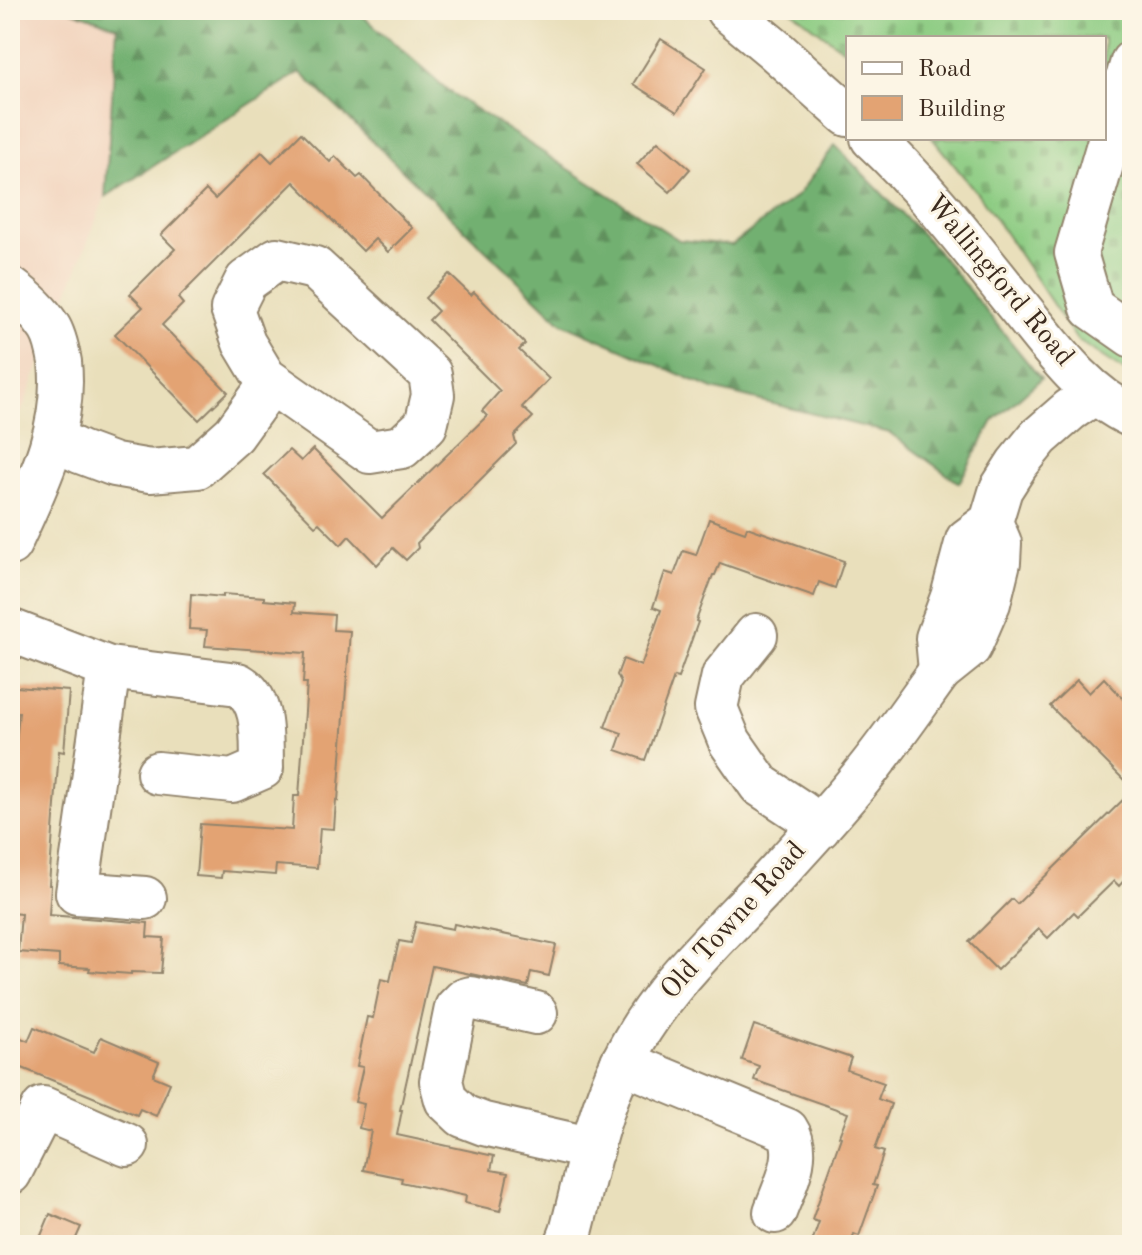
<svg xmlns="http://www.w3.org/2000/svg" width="1142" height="1255" font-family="'Old Standard TT',serif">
<defs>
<pattern id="forest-firs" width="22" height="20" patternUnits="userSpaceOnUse" patternTransform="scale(2)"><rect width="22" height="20" fill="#72b071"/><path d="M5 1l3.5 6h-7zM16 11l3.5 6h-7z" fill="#5f8f5c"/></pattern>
<pattern id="cemetery-stones" width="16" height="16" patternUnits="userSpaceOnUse" patternTransform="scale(2)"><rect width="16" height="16" fill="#8dcc83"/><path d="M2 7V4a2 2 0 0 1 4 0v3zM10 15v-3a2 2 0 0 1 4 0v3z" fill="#7baf71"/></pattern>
</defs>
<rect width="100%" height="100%" fill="#fcf5e5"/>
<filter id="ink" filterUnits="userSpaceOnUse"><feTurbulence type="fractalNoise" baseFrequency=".0125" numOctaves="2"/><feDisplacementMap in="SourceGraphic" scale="16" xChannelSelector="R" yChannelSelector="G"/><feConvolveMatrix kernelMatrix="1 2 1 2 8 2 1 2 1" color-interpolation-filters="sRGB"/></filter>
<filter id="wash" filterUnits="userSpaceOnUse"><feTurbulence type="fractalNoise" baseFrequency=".006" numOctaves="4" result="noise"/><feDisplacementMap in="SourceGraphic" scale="32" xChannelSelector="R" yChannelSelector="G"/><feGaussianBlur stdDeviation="1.8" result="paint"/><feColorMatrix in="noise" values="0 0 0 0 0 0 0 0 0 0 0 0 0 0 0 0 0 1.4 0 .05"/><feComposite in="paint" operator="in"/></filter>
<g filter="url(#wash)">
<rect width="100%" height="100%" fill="#e9dfbb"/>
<!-- built -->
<path fill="#f2d4be" d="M 10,10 L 70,10 L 117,27 L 105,197 L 21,413 L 10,408 Z"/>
<!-- forest -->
<path fill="url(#forest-firs)" stroke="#566d48" stroke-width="2" d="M 71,10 L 356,10 L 451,93 L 679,240 L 732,245 L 798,195 L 835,145 L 934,247 L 1041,379 L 993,421 L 959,483 L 890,433 L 713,389 L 562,323 L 300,72 L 105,197 L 117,27 Z"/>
<!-- cemetery -->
<path fill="url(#cemetery-stones)" stroke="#647b50" stroke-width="2" d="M 791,10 L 1132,10 L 1132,376 L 1077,340 L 982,199 L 932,138 L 1104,138 L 1104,38 L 848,38 L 848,53 Z"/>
<g id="blocks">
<!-- building -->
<g fill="#e3a373">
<path d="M 661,39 L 706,68 L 677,112 L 633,84 Z"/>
<path d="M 301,133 L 330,162 L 335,156 L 357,178 L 361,175 L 412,228 L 388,252 L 375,239 L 363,251 L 294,182 L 178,298 L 183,304 L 162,325 L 228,392 L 199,420 L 115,334 L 143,307 L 130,294 L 175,249 L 161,235 L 206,190 L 215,199 L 262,152 L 272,162 Z"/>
<path d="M 658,141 L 690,169 L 670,192 L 637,164 Z"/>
<path d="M 449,274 L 471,295 L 474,292 L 525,344 L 519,350 L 549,379 L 522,407 L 533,417 L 514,436 L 516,444 L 417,543 L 418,548 L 406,560 L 393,548 L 377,565 L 349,536 L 341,545 L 319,523 L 315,526 L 264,474 L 289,450 L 301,461 L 313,449 L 382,518 L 487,416 L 482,411 L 500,391 L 429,320 L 438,311 L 425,298 Z"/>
<path d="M 709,519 L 745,532 L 747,527 L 844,561 L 835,588 L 819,582 L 814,596 L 720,563 L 715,575 L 713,575 L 696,621 L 698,622 L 678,678 L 674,677 L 645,760 L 616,750 L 622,733 L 605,727 L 621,683 L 617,675 L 623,659 L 641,666 L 661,610 L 653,607 L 665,572 L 674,575 L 683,551 L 696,555 Z"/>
<path d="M 191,594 L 223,597 L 223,594 L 264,597 L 264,600 L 295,603 L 294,612 L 334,615 L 333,630 L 350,631 L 338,801 L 336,800 L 334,829 L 320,828 L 317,868 L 276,865 L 275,875 L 222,871 L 221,878 L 196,876 L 200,824 L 292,830 L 294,796 L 299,796 L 307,683 L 303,683 L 305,653 L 205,646 L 207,630 L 189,629 Z"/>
<path d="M 1104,678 L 1132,708 L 1132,788 L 1050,706 L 1077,680 L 1089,693 Z"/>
<path d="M 16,687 L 69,691 L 64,752 L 59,751 L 49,885 L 51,885 L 49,915 L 148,923 L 147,937 L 164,938 L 161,973 L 131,972 L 131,974 L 89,971 L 90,968 L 59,966 L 59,955 L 18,952 L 21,914 L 10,913 L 10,764 L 14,765 L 19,712 L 14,712 Z"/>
<path d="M 1132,791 L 1132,872 L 1119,886 L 1114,881 L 1078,916 L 1074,912 L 1048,938 L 1039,929 L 997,970 L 969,942 L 1012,899 L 1017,904 Z"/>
<path d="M 416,922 L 453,929 L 454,924 L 556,945 L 549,976 L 531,972 L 528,986 L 432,966 L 400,1110 L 402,1110 L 397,1135 L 494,1156 L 491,1170 L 508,1173 L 500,1211 L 465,1203 L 466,1196 L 401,1182 L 402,1178 L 363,1170 L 371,1131 L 359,1128 L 364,1104 L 355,1102 L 363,1067 L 357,1066 L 367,1017 L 373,1018 L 381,979 L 390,981 L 399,941 L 411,943 Z"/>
<path d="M 754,1025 L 851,1058 L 847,1070 L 884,1083 L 878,1099 L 891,1104 L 875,1149 L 884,1152 L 873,1185 L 877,1186 L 859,1236 L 854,1234 L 851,1245 L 811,1245 L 819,1222 L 812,1220 L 841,1137 L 839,1136 L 848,1113 L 754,1080 L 759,1066 L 742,1060 Z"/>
<path d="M 34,1027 L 94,1052 L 101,1037 L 159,1062 L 153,1076 L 170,1083 L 156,1116 L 140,1109 L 137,1115 L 10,1063 L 10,1033 L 28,1041 Z"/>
<path d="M 50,1214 L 81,1227 L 73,1245 L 37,1245 Z"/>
</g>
</g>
</g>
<g filter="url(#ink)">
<use href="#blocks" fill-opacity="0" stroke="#92846c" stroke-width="2"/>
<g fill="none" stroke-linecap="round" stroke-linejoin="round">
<defs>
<g id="minor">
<path d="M 727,10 L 774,49 L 848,115"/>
<path d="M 1132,62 L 1076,253 L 1092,308 L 1132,336"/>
<path d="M 872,138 C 925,187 969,245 1014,301 C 1048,342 1082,393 1132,416"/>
<path d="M 10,288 C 25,299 39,311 49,327 C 55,336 58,351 60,362 C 67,429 37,485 10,544"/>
<path d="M 54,439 L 80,452 L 115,465 L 150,471 L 197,467 L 234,434 L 265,391 L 265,378 L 244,343 L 232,309 L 246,281 L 277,259 L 315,268 L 430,374 L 433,395 L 426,425 L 402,447 L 370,452 L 265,378"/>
<path d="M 991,522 L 1000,543 L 999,562 L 989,603 L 970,647 L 940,671 L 937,638 L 952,597 L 967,540 L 991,522 L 1001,489 L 1017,464 L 1039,437 L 1070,410 L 1095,393"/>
<path d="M 10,630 L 109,668 L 238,684 C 266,700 261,740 262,768 L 232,781 L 158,773"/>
<path d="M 756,635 L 723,676 L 716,708 L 730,742 L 760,785 L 801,812 L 819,828"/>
<path d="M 109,668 L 77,893 L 145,898"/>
<path d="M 536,1013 L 471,998 L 464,1000 L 456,1008 L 441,1081 L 446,1100 L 463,1116 L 484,1124 L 593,1149"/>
<path d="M 622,1062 L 787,1130 C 803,1154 784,1187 775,1212"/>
<path d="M 10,1173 L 43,1108 L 127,1145"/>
<path d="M 566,1245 L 571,1232 C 586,1175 596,1116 622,1063 C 659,986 724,932 780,870 C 807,840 835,810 860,779 C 889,744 914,707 940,671"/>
</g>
</defs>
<!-- minor casing -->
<use href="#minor" stroke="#92846c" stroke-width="46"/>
<!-- minor -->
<use href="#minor" stroke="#fff" stroke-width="42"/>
</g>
</g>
<g text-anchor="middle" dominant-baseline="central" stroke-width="6" stroke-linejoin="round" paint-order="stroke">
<!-- street labels -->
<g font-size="28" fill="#3b2a1e" stroke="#fcf5e5">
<text transform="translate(999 281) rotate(50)">Wallingford Road</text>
<text transform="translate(734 921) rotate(-48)">Old Towne Road</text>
</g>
</g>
<!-- margin -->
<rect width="1142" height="1255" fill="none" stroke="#fcf5e5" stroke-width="40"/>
<!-- legend -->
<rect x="846" y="36" width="260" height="104" fill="#fcf5e5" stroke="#afa495" stroke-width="2"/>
<rect x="862" y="62" width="40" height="12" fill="#ffffff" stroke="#afa495" stroke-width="2"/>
<text x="918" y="76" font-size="24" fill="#3b2a1e">Road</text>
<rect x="862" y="96" width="40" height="24" fill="#e3a373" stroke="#afa495" stroke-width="2"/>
<text x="918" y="116" font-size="24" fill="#3b2a1e">Building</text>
</svg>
